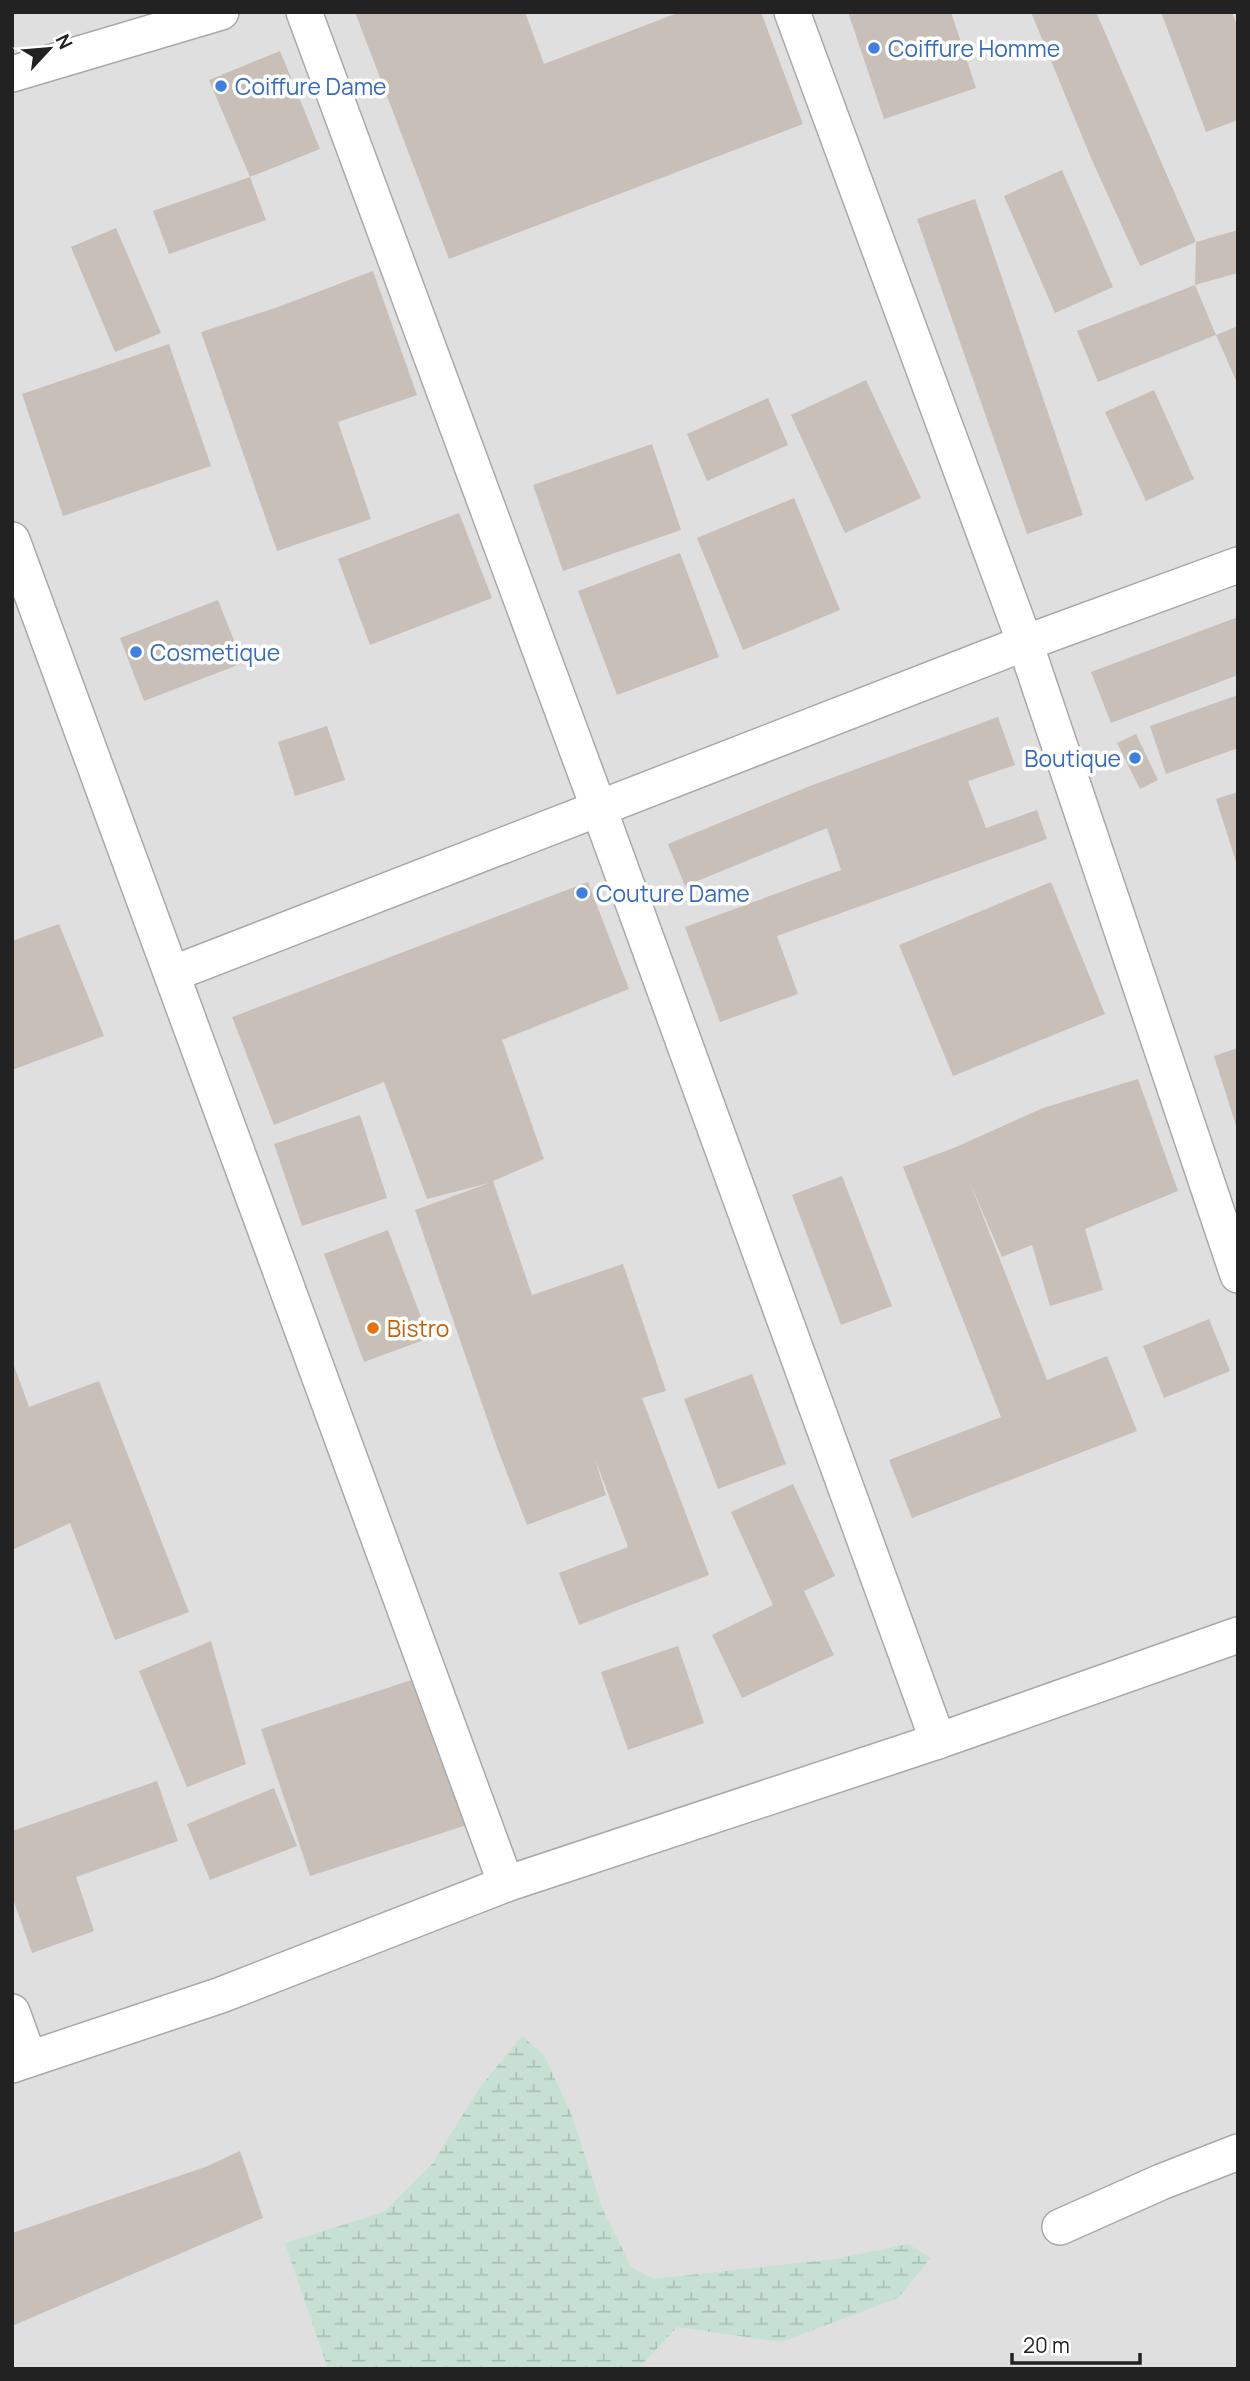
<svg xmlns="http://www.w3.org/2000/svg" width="1250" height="2381" font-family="Manrope,sans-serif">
<defs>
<pattern id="wetland-marsh" width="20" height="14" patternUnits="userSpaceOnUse" patternTransform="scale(1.75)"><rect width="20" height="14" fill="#c6e0d4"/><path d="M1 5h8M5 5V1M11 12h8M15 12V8" fill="none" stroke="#aac0b6"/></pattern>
</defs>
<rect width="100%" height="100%" fill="#f2efe9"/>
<!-- residential -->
<rect fill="#e0dfdf" x="12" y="12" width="1226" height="2357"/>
<!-- wetland -->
<path fill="url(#wetland-marsh)" d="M 522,2036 L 544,2055 L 572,2116 L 602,2208 L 631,2267 L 654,2279 L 835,2259 L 908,2244 L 931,2258 L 898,2298 L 781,2342 L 677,2327 L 638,2369 L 328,2369 L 285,2243 L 384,2212 L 432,2164 L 481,2086 Z"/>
<!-- building -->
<g fill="#c7bfb8">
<path d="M 355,12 L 525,12 L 544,64 L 680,12 L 761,12 L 803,124 L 449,259 Z"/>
<path d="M 848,12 L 951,12 L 976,88 L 884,119 Z"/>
<path d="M 1031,12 L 1096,12 L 1196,242 L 1238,230 L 1238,273 L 1195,285 L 1196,242 L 1140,266 L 1091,158 Z"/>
<path d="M 1161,12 L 1232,12 L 1238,28 L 1238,120 L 1206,132 Z"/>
<path d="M 280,51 L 320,149 L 250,177 L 209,80 Z"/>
<path d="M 1062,170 L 1113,287 L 1055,313 L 1004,196 Z"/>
<path d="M 250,177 L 266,220 L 169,254 L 153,211 Z"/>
<path d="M 975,199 L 1083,515 L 1027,534 L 917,219 Z"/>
<path d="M 116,228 L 161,333 L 115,352 L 71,247 Z"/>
<path d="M 373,271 L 417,395 L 338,422 L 371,519 L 277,551 L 201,332 L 278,307 Z"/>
<path d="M 1195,285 L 1216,335 L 1098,382 L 1077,331 Z"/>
<path d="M 1238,326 L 1238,385 L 1216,335 Z"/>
<path d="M 169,344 L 211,466 L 63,516 L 22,394 Z"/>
<path d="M 866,380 L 921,498 L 845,533 L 791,415 Z"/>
<path d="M 1154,390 L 1194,479 L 1146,501 L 1105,412 Z"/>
<path d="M 768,398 L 788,445 L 707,481 L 687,434 Z"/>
<path d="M 652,444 L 681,530 L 563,571 L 533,485 Z"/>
<path d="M 794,498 L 840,610 L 743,650 L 697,538 Z"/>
<path d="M 459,513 L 492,598 L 370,645 L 338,559 Z"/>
<path d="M 680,553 L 719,657 L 617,695 L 578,591 Z"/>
<path d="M 218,600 L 243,663 L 144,701 L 120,638 Z"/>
<path d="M 1238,617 L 1238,675 L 1111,723 L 1091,672 Z"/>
<path d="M 1238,695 L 1238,748 L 1166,774 L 1150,726 Z"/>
<path d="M 998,717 L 1015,765 L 968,781 L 986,828 L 1037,810 L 1047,839 L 777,936 L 798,994 L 720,1022 L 685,927 L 841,870 L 827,828 L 685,886 L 668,844 L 810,786 Z"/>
<path d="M 327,726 L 345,780 L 295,796 L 278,742 Z"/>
<path d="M 1136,734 L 1158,780 L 1140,789 L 1117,743 Z"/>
<path d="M 1238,792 L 1238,865 L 1237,865 L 1216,799 Z"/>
<path d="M 588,882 L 629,989 L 502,1040 L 544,1159 L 493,1181 L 532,1295 L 623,1264 L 666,1391 L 642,1398 L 709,1575 L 579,1625 L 559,1573 L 628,1547 L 594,1456 L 606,1495 L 527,1525 L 498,1450 L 415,1210 L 489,1183 L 427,1199 L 384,1082 L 274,1125 L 232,1017 Z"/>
<path d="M 1051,882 L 1105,1014 L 953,1076 L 899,945 Z"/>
<path d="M 59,924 L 104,1036 L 12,1070 L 12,941 Z"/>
<path d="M 1238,1048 L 1238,1129 L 1237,1129 L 1214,1056 Z"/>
<path d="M 1138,1079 L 1178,1191 L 1085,1229 L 1103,1290 L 1050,1306 L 1032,1245 L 1002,1257 L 970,1183 L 1047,1380 L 1107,1356 L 1137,1431 L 912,1518 L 889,1460 L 1001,1417 L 903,1167 L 956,1147 L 1043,1108 Z"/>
<path d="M 360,1115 L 387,1198 L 302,1226 L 274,1144 Z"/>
<path d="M 842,1176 L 892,1306 L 841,1325 L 792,1195 Z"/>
<path d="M 388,1230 L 429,1338 L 364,1362 L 324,1254 Z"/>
<path d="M 1209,1319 L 1230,1371 L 1164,1398 L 1143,1346 Z"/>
<path d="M 12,1360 L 29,1407 L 99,1381 L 189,1612 L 115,1640 L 70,1523 L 12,1550 Z"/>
<path d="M 752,1374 L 786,1464 L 718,1489 L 684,1399 Z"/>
<path d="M 793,1484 L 835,1576 L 804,1591 L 834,1655 L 742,1698 L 712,1635 L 773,1605 L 731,1512 Z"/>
<path d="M 211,1641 L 246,1764 L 187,1787 L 139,1671 Z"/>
<path d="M 678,1646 L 704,1723 L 628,1750 L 601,1672 Z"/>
<path d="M 421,1677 L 470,1824 L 310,1876 L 261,1729 Z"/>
<path d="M 157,1781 L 178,1841 L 76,1877 L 94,1931 L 32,1953 L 12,1896 L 12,1831 Z"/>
<path d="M 274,1788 L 297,1846 L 210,1880 L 187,1824 Z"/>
<path d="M 240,2151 L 263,2218 L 12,2326 L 12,2233 L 208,2166 Z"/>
</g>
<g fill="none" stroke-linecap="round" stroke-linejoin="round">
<defs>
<g id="minor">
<path d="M 304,12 L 599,809 L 938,1741"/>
<path d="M 792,12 L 1025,643 L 1238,1275"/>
<path d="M 12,74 L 221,12"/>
<path d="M 12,540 L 506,1884"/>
<path d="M 172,974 L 1025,643 L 1238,565"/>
<path d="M 12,2012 L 29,2059"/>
<path d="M 12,2065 L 221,1995 L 506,1884 L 938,1741 L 1238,1635"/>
<path d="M 1060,2227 L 1161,2182 L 1238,2152"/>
</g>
</defs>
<!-- minor casing -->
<use href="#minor" stroke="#a9a9a9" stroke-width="38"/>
<!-- minor -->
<use href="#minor" stroke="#fff" stroke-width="35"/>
</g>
<!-- markers -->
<g fill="#3f7fe0" stroke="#fff" stroke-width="2.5">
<circle cx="874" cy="48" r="7"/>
<circle cx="221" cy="86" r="7"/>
<circle cx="136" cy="652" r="7"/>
<circle cx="1135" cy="758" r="7"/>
<circle cx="582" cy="893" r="7"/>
</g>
<circle fill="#e8710a" stroke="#fff" stroke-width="2.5" cx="373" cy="1328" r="7"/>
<g text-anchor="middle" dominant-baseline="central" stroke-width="7" stroke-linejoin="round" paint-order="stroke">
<!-- shop labels -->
<g font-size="23" fill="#366cbe" stroke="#fff" text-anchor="start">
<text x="888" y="48">Coiffure Homme</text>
<text x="235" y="86">Coiffure Dame</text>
<text x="150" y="652">Cosmetique</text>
<text x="1121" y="758" text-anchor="end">Boutique</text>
<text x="596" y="893">Couture Dame</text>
</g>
<!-- food labels -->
<g font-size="23" fill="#c56008" stroke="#fff" text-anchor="start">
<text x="387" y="1328">Bistro</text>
</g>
</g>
<!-- border -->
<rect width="1250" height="2381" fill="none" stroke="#222222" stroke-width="28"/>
<!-- north arrow -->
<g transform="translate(49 49) rotate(64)" stroke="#ffffff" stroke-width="5" paint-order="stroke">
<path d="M0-5L12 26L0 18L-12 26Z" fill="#222222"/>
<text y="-10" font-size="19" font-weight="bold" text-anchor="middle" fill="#222222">N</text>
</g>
<!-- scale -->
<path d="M1012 2353v10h128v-10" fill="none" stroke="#222222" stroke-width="3.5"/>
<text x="1023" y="2353" font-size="21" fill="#222222" stroke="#ffffff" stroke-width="5" paint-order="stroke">20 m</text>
</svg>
